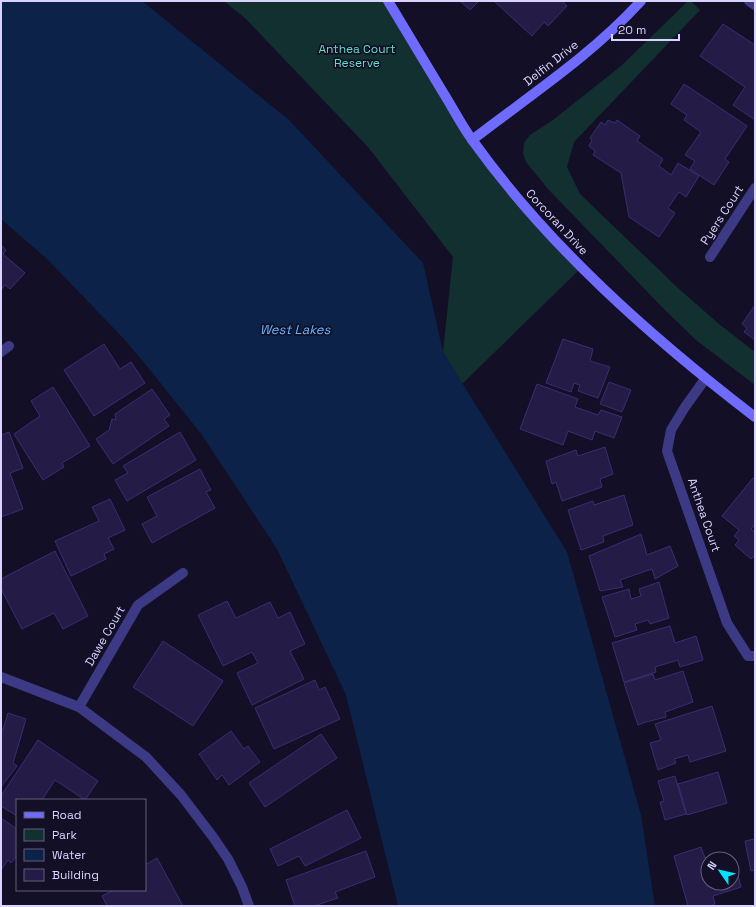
<svg xmlns="http://www.w3.org/2000/svg" width="756" height="907" font-family="'Space Grotesk',sans-serif">
<rect width="100%" height="100%" fill="#130f26"/>
<!-- green -->
<g fill="#12302f">
<path d="M 224,1 L 388,1 L 472,140 L 581,268 L 462,384 L 443,352 L 453,257 L 368,147 L 245,18 Z"/>
<path d="M 688,1 L 691,1 L 700,10 L 574,142 L 567,167 L 580,194 L 679,289 L 719,324 L 755,352 L 755,385 L 696,340 L 663,308 L 548,189 L 526,162 L 523,153 L 524,143 L 530,135 L 553,120 L 621,66 Z"/>
</g>
<!-- water -->
<path fill="#0c2248" d="M 1,1 L 142,1 L 289,120 L 423,263 L 443,352 L 567,552 L 641,815 L 655,906 L 398,906 L 346,695 L 277,549 L 202,435 L 146,365 L 123,338 L 47,259 L 1,219 Z"/>
<!-- building -->
<g fill="#241b47" stroke="#3b2d73">
<path d="M 460,1 L 479,1 L 470,10 Z"/>
<path d="M 494,1 L 562,1 L 567,6 L 548,26 L 544,22 L 532,36 Z"/>
<path d="M 723,24 L 755,45 L 755,120 L 733,105 L 745,87 L 700,56 Z"/>
<path d="M 684,84 L 747,126 L 725,159 L 729,162 L 714,185 L 690,169 L 695,161 L 685,155 L 701,132 L 684,120 L 687,115 L 671,104 Z"/>
<path d="M 608,120 L 615,123 L 617,120 L 640,136 L 637,141 L 663,159 L 659,166 L 671,175 L 678,163 L 699,176 L 686,197 L 679,192 L 668,208 L 675,213 L 659,237 L 629,217 L 621,173 L 593,155 L 595,151 L 589,146 L 592,140 L 590,138 L 601,122 L 605,125 Z"/>
<path d="M 1,245 L 6,250 L 3,254 L 25,273 L 10,289 L 5,285 L 1,290 Z"/>
<path d="M 755,305 L 755,340 L 744,332 L 747,328 L 742,324 Z"/>
<path d="M 563,339 L 593,349 L 590,361 L 610,367 L 598,398 L 578,391 L 580,385 L 574,383 L 571,392 L 546,383 Z"/>
<path d="M 104,344 L 120,369 L 131,362 L 145,383 L 94,416 L 64,370 Z"/>
<path d="M 609,382 L 631,390 L 622,412 L 600,404 Z"/>
<path d="M 537,384 L 578,399 L 575,407 L 598,415 L 601,410 L 622,417 L 614,438 L 595,431 L 592,440 L 568,431 L 563,445 L 520,429 Z"/>
<path d="M 53,387 L 90,446 L 62,463 L 64,467 L 43,480 L 14,434 L 40,416 L 31,401 Z"/>
<path d="M 152,389 L 170,415 L 164,419 L 169,426 L 113,464 L 96,439 L 109,430 L 112,419 L 116,420 L 115,414 Z"/>
<path d="M 9,432 L 23,468 L 10,473 L 23,509 L 1,517 L 1,435 Z"/>
<path d="M 180,432 L 196,460 L 127,501 L 115,480 L 128,473 L 123,466 Z"/>
<path d="M 605,447 L 613,474 L 600,479 L 602,487 L 562,501 L 556,482 L 552,484 L 546,461 L 576,450 L 578,456 Z"/>
<path d="M 200,469 L 211,490 L 206,492 L 215,508 L 152,543 L 142,524 L 157,516 L 147,497 Z"/>
<path d="M 753,478 L 755,479 L 755,524 L 751,529 L 755,533 L 755,555 L 751,559 L 735,545 L 739,540 L 734,536 L 739,530 L 722,516 Z"/>
<path d="M 624,495 L 633,525 L 603,536 L 604,542 L 581,550 L 568,510 L 593,501 L 594,505 Z"/>
<path d="M 110,499 L 125,530 L 108,538 L 114,549 L 104,554 L 106,559 L 71,576 L 55,541 L 99,521 L 92,507 Z"/>
<path d="M 641,534 L 647,555 L 670,546 L 678,566 L 655,579 L 652,569 L 620,580 L 623,587 L 600,591 L 589,556 Z"/>
<path d="M 55,551 L 88,616 L 63,629 L 54,613 L 22,629 L 1,589 L 1,579 Z"/>
<path d="M 659,582 L 669,618 L 650,624 L 648,620 L 635,624 L 637,630 L 615,637 L 602,597 L 629,589 L 631,599 L 641,596 L 639,589 Z"/>
<path d="M 227,601 L 236,618 L 270,602 L 278,618 L 290,612 L 305,644 L 290,651 L 304,679 L 252,705 L 237,673 L 258,663 L 252,652 L 223,666 L 198,615 Z"/>
<path d="M 670,626 L 675,643 L 696,636 L 703,660 L 680,667 L 678,660 L 655,667 L 656,672 L 624,682 L 612,643 Z"/>
<path d="M 163,641 L 223,681 L 193,726 L 133,687 Z"/>
<path d="M 683,671 L 693,702 L 665,712 L 666,717 L 646,722 L 638,725 L 624,683 L 653,674 L 655,680 Z"/>
<path d="M 315,680 L 319,690 L 325,687 L 340,719 L 274,749 L 255,708 Z"/>
<path d="M 712,706 L 726,751 L 690,762 L 688,755 L 674,759 L 676,763 L 658,770 L 650,743 L 661,740 L 655,724 Z"/>
<path d="M 8,713 L 26,719 L 13,763 L 17,766 L 1,787 L 1,729 L 3,730 Z"/>
<path d="M 231,731 L 244,749 L 248,746 L 260,762 L 229,785 L 222,775 L 217,780 L 199,754 Z"/>
<path d="M 321,734 L 337,758 L 265,807 L 249,783 Z"/>
<path d="M 38,740 L 98,781 L 85,800 L 55,780 L 42,800 L 17,800 L 17,816 L 1,806 L 1,796 Z"/>
<path d="M 718,772 L 727,803 L 687,815 L 678,784 Z"/>
<path d="M 675,776 L 686,814 L 665,820 L 660,802 L 664,801 L 658,781 Z"/>
<path d="M 347,810 L 361,838 L 305,866 L 299,856 L 278,866 L 270,849 Z"/>
<path d="M 1,818 L 17,829 L 17,855 L 11,863 L 8,860 L 1,870 Z"/>
<path d="M 755,839 L 755,870 L 751,871 L 745,841 Z"/>
<path d="M 701,847 L 705,858 L 712,856 L 713,859 L 708,859 L 708,883 L 732,883 L 732,861 L 734,861 L 741,887 L 713,896 L 715,904 L 710,906 L 688,906 L 674,856 Z"/>
<path d="M 366,851 L 375,877 L 335,892 L 338,898 L 314,906 L 295,906 L 286,880 Z"/>
<path d="M 157,858 L 183,906 L 107,906 L 102,896 L 114,890 L 145,890 L 145,865 Z"/>
</g>
<g fill="none" stroke-linecap="round" stroke-linejoin="round">
<!-- street -->
<g stroke="#3d3a85" stroke-width="10">
<path d="M 749,1 L 755,5"/>
<path d="M 710,257 L 755,188"/>
<path d="M 1,352 L 9,346"/>
<path d="M 705,379 L 685,407 L 671,430 L 667,451 L 727,623 L 748,656 L 755,656"/>
<path d="M 1,677 L 79,707 L 146,757 L 181,795 L 213,837 L 228,859 L 242,887 L 249,906"/>
<path d="M 79,707 L 138,605 L 183,573"/>
</g>
<!-- secondary -->
<g stroke="#6f6bff" stroke-width="10">
<path d="M 388,1 C 407,32 425,63 444,94 C 454,110 462,126 473,141 C 549,247 652,338 755,417"/>
<path d="M 472,140 C 529,96 592,55 641,1"/>
</g>
</g>
<g text-anchor="middle" dominant-baseline="central" stroke-width="3.5" stroke-linejoin="round" paint-order="stroke">
<!-- park labels -->
<g font-size="12" fill="#5fe0c0" stroke="#130f26">
<text x="357" y="49">Anthea Court<tspan x="357" dy="14">Reserve</tspan></text>
</g>
<!-- street labels -->
<g font-size="12" fill="#d9d4ff" stroke="#130f26">
<text transform="translate(551 63) rotate(-38)">Delfin Drive</text>
<text transform="translate(722 215) rotate(-57)">Pyers Court</text>
<text transform="translate(557 222) rotate(47)">Corcoran Drive</text>
<text transform="translate(704 515) rotate(71)">Anthea Court</text>
<text transform="translate(105 636) rotate(-60)">Dawe Court</text>
</g>
<!-- water labels -->
<g font-size="13" font-style="italic" fill="#62b6ff" stroke="#130f26">
<text x="295" y="329">West Lakes</text>
</g>
</g>
<!-- border -->
<rect width="756" height="907" fill="none" stroke="#d9d4ff" stroke-width="4"/>
<!-- legend -->
<rect x="16" y="799" width="130" height="92" fill="#130f26" stroke="#625e7d"/>
<rect x="24" y="812" width="20" height="6" fill="#6f6bff" stroke="#625e7d"/>
<text x="52" y="819" font-size="12" fill="#d9d4ff">Road</text>
<rect x="24" y="829" width="20" height="12" fill="#12302f" stroke="#625e7d"/>
<text x="52" y="839" font-size="12" fill="#d9d4ff">Park</text>
<rect x="24" y="849" width="20" height="12" fill="#0c2248" stroke="#625e7d"/>
<text x="52" y="859" font-size="12" fill="#d9d4ff">Water</text>
<rect x="24" y="869" width="20" height="12" fill="#241b47" stroke="#625e7d"/>
<text x="52" y="879" font-size="12" fill="#d9d4ff">Building</text>
<!-- north arrow -->
<g transform="translate(720 871) rotate(304)"><circle r="19" fill="#130f26" stroke="#625e7d"/>
<path d="M0-3L7 15L0 10L-7 15Z" fill="#00e5ff"/>
<text y="-6" font-size="11" font-weight="bold" text-anchor="middle" fill="#d9d4ff">N</text>
</g>
<!-- scale -->
<path d="M612 34v6h67v-6" fill="none" stroke="#d9d4ff" stroke-width="2"/>
<text x="618" y="34" font-size="12" fill="#d9d4ff" stroke="#130f26" stroke-width="3" paint-order="stroke">20 m</text>
</svg>
